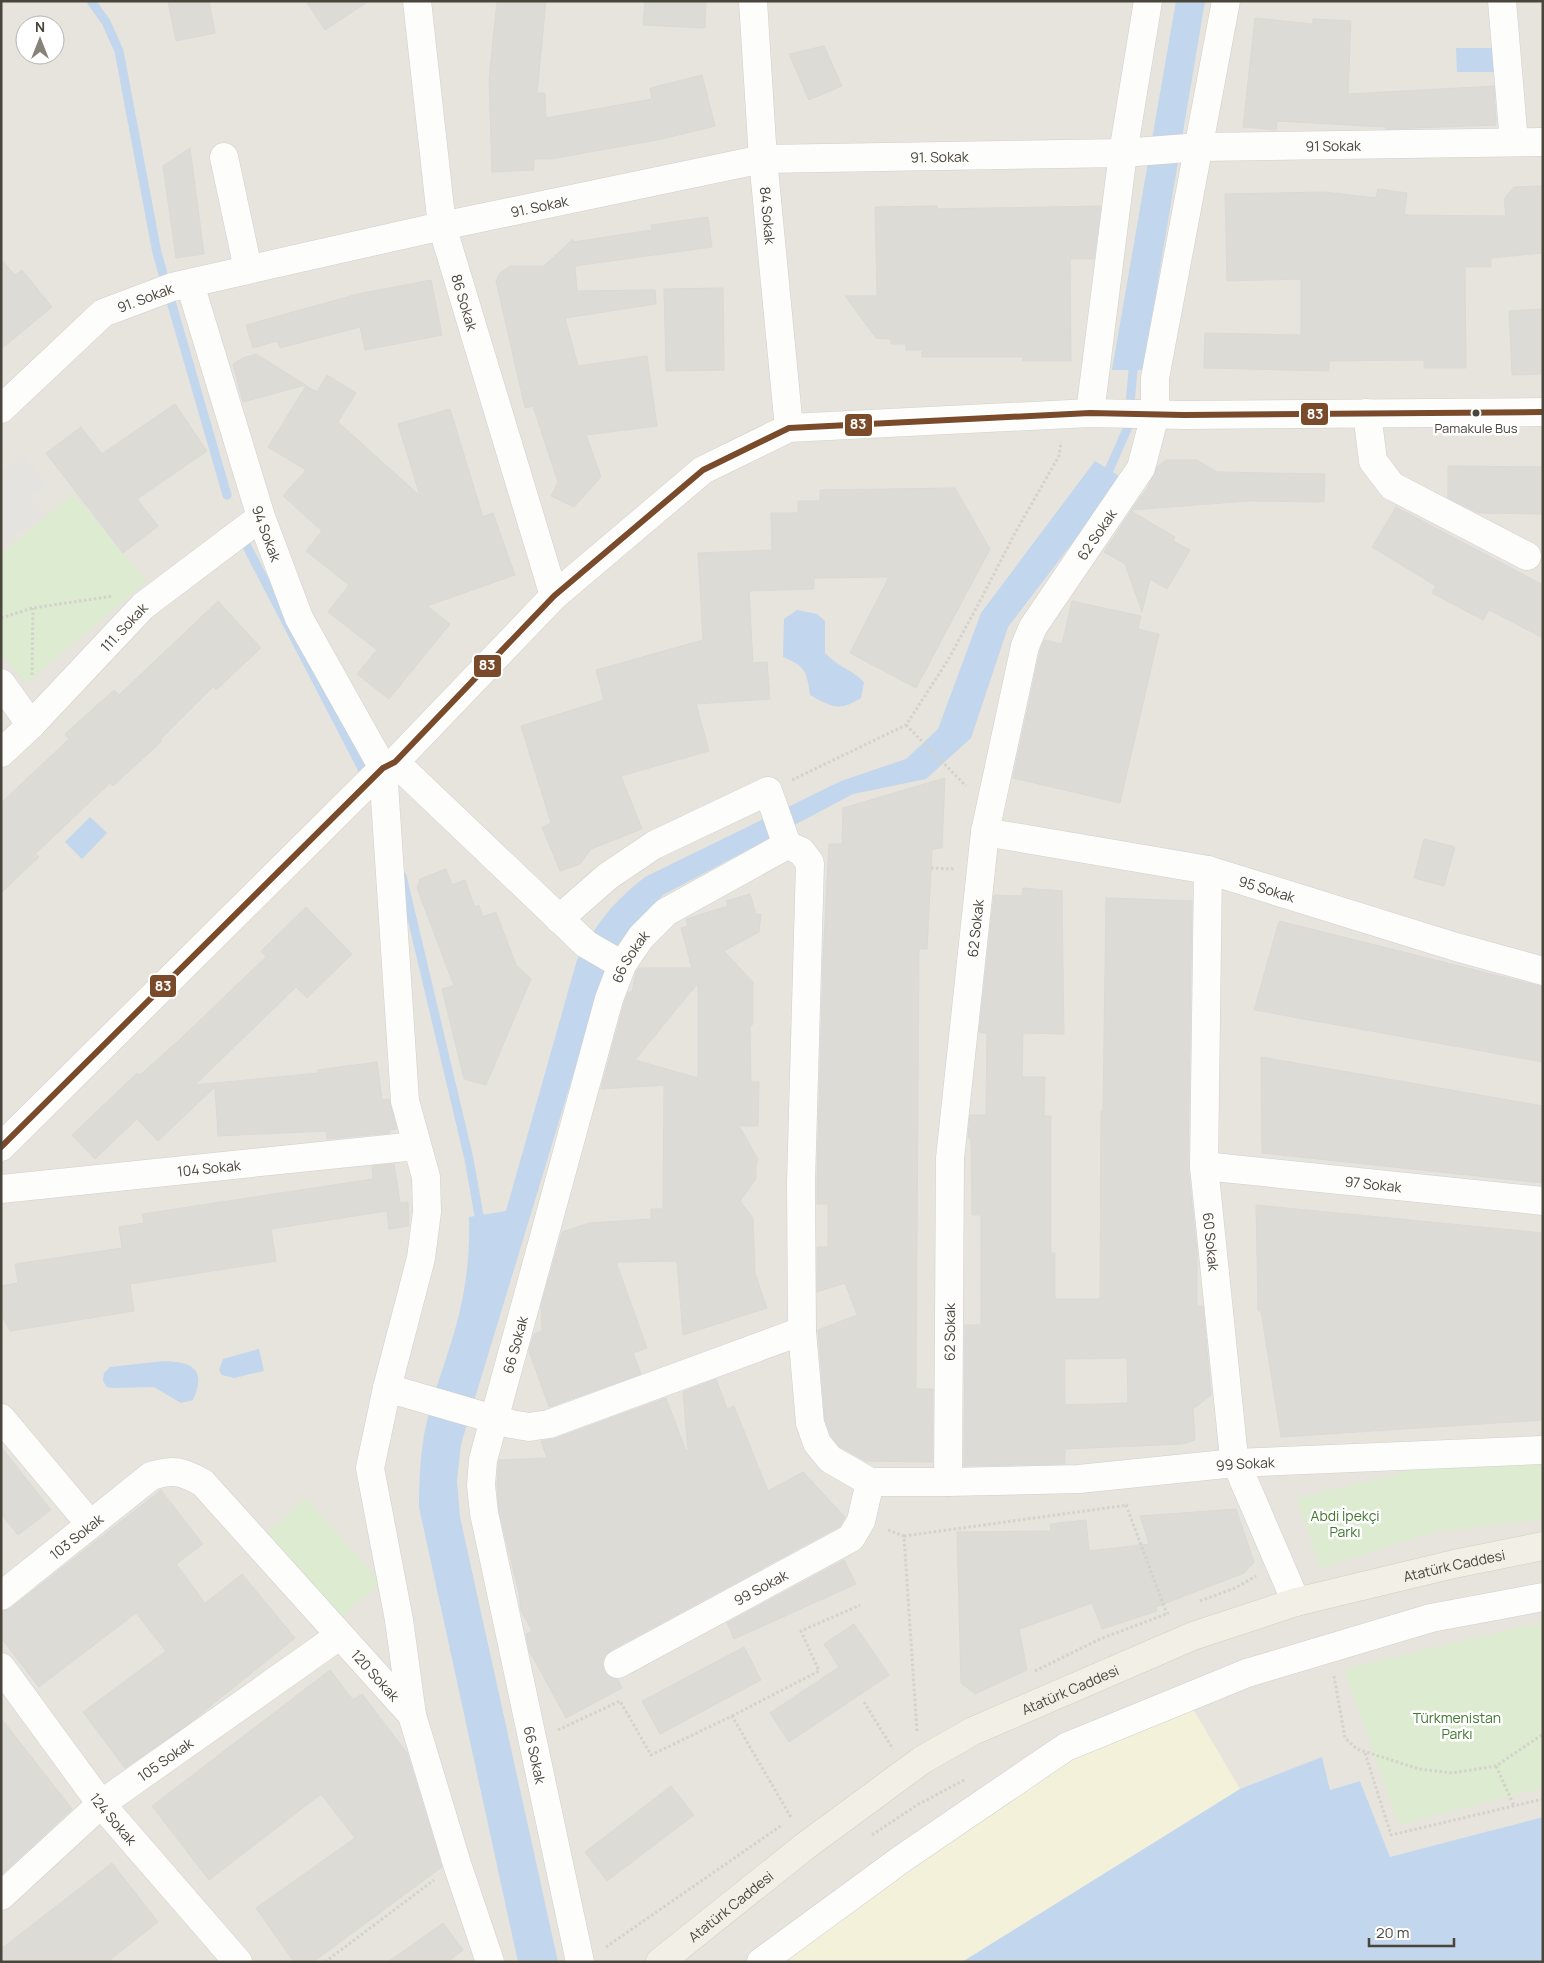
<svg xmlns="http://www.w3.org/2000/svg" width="1544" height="1963" font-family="Manrope,sans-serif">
<rect width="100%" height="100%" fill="#f3f2ee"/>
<!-- residential -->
<path fill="#e6e4dc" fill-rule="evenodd" d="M 1,1 L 1543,1 L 1543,1817 L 1390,1858 L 1360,1781 L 1330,1790 L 1322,1758 L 1240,1789 L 962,1962 L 1,1962 ZM 25,25 L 55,25 L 55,55 L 25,55 Z"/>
<!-- green -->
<g fill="#ddebd0">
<path d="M 73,494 L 147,581 L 26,683 L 1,654 L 1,554 Z"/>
<path d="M 1543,1458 L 1543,1519 L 1431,1533 L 1320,1568 L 1297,1498 L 1443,1463 Z"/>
<path d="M 306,1498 L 381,1582 L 336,1622 L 261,1538 Z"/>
<path d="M 1543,1623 L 1543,1788 L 1399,1825 L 1344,1669 L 1521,1627 Z"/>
</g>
<!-- sand -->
<path fill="#f4f1db" d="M 1186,1697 L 1240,1789 L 962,1962 L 761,1962 L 1066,1747 Z"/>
<!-- parking -->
<path fill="#e5e3df" d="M 23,455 L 46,484 L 29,497 L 43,514 L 1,547 L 1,473 Z"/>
<!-- water -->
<g fill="#c2d6ed">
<path d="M 1176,1 L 1205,1 L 1143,370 L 1112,370 Z"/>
<path d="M 1456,48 L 1497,48 L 1498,72 L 1457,72 Z"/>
<path d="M 1095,461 L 1122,478 L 1008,627 L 971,738 L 926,779 L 853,794 L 663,895 L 628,932 L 604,973 L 461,1444 L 457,1481 L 460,1517 L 558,1962 L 518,1962 L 419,1507 C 419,1483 420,1459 424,1435 C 433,1388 455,1342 463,1296 C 468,1270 470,1243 469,1217 L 506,1211 L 577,960 C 597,923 611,904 645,877 L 841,781 L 906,759 L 938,729 L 981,613 Z"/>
<path d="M 797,610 L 817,614 L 825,621 L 825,653 C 838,667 851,669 864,682 L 861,698 C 839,712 832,707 810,695 C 807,671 805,666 783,657 L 784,619 Z"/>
<path d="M 90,817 L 107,833 L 82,859 L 65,842 Z"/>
<path d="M 259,1349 L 264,1371 L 234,1378 L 222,1375 L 219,1370 L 223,1359 Z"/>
<path d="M 164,1361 C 192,1362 207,1369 193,1400 L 181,1403 L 154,1387 L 113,1388 L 107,1387 L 103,1381 L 104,1373 L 110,1367 Z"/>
<path d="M 1322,1757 L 1330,1790 L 1360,1781 L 1390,1857 L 1543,1817 L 1543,1962 L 962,1962 L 1240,1789 Z"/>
</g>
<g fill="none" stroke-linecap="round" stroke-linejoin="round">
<!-- stream -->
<g stroke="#c2d6ed" stroke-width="9">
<path d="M 91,1 L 106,22 L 119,51 L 157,253 L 227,495"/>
<path d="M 1102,480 L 1109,470 L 1128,427 L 1134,359"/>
<path d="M 241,535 L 367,778"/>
<path d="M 402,876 L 469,1159 L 481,1227"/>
</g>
</g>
<!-- building -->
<g fill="#dcdbd6" stroke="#dbd9d4" fill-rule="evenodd">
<path d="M 168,1 L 209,1 L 215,33 L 176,41 Z"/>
<path d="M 306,1 L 369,1 L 325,30 Z"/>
<path d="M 497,1 L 546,1 L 537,93 L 545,93 L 546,118 L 652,99 L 650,88 L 702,75 L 715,126 L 662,139 L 551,159 L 534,159 L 534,170 L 492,172 L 489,80 Z"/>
<path d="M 645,1 L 706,1 L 705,28 L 643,25 Z"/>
<path d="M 1255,18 L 1313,24 L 1313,19 L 1351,21 L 1348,94 L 1494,86 L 1496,125 L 1386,129 L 1386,127 L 1277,121 L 1276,130 L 1243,127 Z"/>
<path d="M 824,46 L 842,86 L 809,100 L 789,54 Z"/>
<path d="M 190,148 L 204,254 L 176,258 L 163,166 Z"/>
<path d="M 1543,186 L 1543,253 L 1491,258 L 1491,267 L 1465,267 L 1466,368 L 1424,368 L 1424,360 L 1329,361 L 1329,371 L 1204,368 L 1205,333 L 1301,335 L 1301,279 L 1227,281 L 1225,194 L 1324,192 L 1376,198 L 1378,189 L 1407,193 L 1404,215 L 1506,216 L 1504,199 L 1514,187 Z"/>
<path d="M 937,206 L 937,209 L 1101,206 L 1094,259 L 1070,259 L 1071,361 L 1023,361 L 1023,357 L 922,357 L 922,350 L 906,350 L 906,344 L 891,344 L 891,339 L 876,338 L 845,296 L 877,296 L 875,207 Z"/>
<path d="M 708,217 L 712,247 L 575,266 L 577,291 L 655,290 L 656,304 L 565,318 L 578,366 L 647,356 L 657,426 L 586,435 L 601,477 L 574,507 L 551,496 L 558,482 L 533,406 L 525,408 L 496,281 L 500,273 L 510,266 L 544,266 L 573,239 L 573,242 L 652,230 L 651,225 Z"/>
<path d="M 1,259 L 15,275 L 22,270 L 52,307 L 1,349 Z"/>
<path d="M 431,280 L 442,335 L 365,350 L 360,327 L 280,348 L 277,341 L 253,348 L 246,325 L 358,294 Z"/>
<path d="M 723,288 L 724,370 L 666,371 L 664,289 Z"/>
<path d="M 1543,309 L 1543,374 L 1512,375 L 1509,311 Z"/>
<path d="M 256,354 L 306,385 L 243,402 L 233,364 L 243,358 Z"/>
<path d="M 327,375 L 356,393 L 338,422 L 420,496 L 398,424 L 450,409 L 483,517 L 493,513 L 515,575 L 427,606 L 450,624 L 389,699 L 357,674 L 377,650 L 328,612 L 349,585 L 306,551 L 322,531 L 283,496 L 306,470 L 268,447 L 306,386 L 317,392 Z"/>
<path d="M 175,404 L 207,451 L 137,499 L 158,526 L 123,553 L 46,453 L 81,427 L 102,454 Z"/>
<path d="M 1166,460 L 1197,460 L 1217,472 L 1325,474 L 1324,502 L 1249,501 L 1131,510 L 1147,489 L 1157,467 Z"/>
<path d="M 1448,466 L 1543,467 L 1543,514 L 1479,513 L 1448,498 Z"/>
<path d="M 955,488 L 990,549 L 916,688 L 850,653 L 889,577 L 814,578 L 814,589 L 749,591 L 753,663 L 767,662 L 770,699 L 696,704 L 709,751 L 621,776 L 642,829 L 591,849 L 580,864 L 560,871 L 542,827 L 551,823 L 521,726 L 604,700 L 596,670 L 703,640 L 698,553 L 772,550 L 771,513 L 798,513 L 798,501 L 820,501 L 820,490 Z"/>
<path d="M 1396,507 L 1543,585 L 1543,638 L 1489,610 L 1483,620 L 1432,593 L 1436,586 L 1372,547 Z"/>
<path d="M 1131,511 L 1175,537 L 1173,541 L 1190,550 L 1167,589 L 1150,579 L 1142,612 L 1125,564 L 1104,552 Z"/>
<path d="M 218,601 L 261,648 L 216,690 L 213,687 L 160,740 L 162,741 L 113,786 L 110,783 L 35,854 L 39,857 L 1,893 L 1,803 L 69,739 L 65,734 L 114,690 L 119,695 Z"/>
<path d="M 1072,601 L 1141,616 L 1138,629 L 1159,634 L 1120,803 L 1013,778 L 1040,651 L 1044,640 L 1062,644 Z"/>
<path d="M 945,778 L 942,848 L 932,849 L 927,949 L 919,949 L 916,1389 L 933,1389 L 932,1462 L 866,1461 L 840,1447 L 831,1435 L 825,1420 L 818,1330 L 857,1315 L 845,1283 L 817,1292 L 817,1247 L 828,1247 L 828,1204 L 817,1204 L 817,1183 L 823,962 L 829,844 L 842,844 L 843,808 Z"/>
<path d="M 1424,839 L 1455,847 L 1444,886 L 1414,878 Z"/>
<path d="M 446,869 L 452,885 L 465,880 L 475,907 L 479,905 L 483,917 L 496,912 L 516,965 L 531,979 L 486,1085 L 464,1079 L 442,989 L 454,986 L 417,888 L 420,879 Z"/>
<path d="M 1023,888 L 1062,891 L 1064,1034 L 1023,1033 L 1022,1077 L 1045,1077 L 1044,1116 L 1051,1116 L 1051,1253 L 1055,1253 L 1055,1299 L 1100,1299 L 1101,1111 L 1103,1111 L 1106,898 L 1192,901 L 1188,1166 L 1197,1252 L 1197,1306 L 1203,1306 L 1211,1395 L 1193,1409 L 1195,1440 L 1182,1444 L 1065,1449 L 1065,1464 L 964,1466 L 965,1325 L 981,1325 L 981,1215 L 972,1215 L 971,1138 L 968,1138 L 970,1115 L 986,1115 L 987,1033 L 979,1032 L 994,895 L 1022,896 ZM 1127,1358 L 1128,1403 L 1065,1405 L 1065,1359 Z"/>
<path d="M 750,894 L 756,914 L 761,914 L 759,932 L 724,951 L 753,982 L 753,1024 L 750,1026 L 751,1082 L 759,1082 L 758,1126 L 739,1126 L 758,1159 L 756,1165 L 756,1179 L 740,1201 L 753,1218 L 755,1273 L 767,1308 L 683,1335 L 677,1261 L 616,1262 L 647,1348 L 633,1353 L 641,1374 L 549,1407 L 529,1351 L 534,1334 L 542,1331 L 541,1306 L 562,1232 L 589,1223 L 651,1219 L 651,1209 L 663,1209 L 664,1085 L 601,1089 L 624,1004 L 628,992 L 632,992 L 636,972 L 639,968 L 692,968 L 681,928 L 688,926 L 686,919 L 728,906 L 726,901 ZM 698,983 L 698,1078 L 635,1060 Z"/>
<path d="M 306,907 L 352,954 L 307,998 L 296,987 L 195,1085 L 318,1073 L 317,1070 L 377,1062 L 382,1100 L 389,1099 L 397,1129 L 390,1130 L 390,1133 L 327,1139 L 326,1131 L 218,1136 L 215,1087 L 158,1141 L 137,1119 L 95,1159 L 72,1135 L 137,1073 L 140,1075 L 178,1041 L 266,957 L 261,951 Z"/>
<path d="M 1279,921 L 1543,987 L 1543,1062 L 1254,1010 Z"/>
<path d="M 1261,1057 L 1543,1106 L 1543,1183 L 1262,1153 Z"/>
<path d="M 394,1164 L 400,1203 L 408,1202 L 409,1226 L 389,1229 L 387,1211 L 271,1229 L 276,1261 L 130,1284 L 134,1311 L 10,1331 L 1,1314 L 1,1286 L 18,1283 L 15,1264 L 122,1248 L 119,1227 L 144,1223 L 142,1214 L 373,1179 L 372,1166 Z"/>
<path d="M 1256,1205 L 1543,1233 L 1543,1420 L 1281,1437 L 1261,1311 L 1258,1311 Z"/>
<path d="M 716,1379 L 727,1409 L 734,1406 L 768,1491 L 803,1472 L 845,1517 L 840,1526 L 611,1650 L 604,1656 L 602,1663 L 604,1671 L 609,1677 L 618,1680 L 622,1688 L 566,1718 L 529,1650 L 526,1634 L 532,1631 L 521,1611 L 519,1593 L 499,1511 L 497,1485 L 499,1460 L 547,1458 L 541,1441 L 554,1439 L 666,1398 L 686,1451 L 688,1450 L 683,1392 Z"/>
<path d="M 1,1447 L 51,1510 L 18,1535 L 1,1514 Z"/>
<path d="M 161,1490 L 203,1544 L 176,1564 L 205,1603 L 242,1574 L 295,1638 L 187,1725 L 125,1768 L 83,1712 L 166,1651 L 136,1613 L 39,1687 L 1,1638 L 1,1611 L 11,1608 Z"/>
<path d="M 1236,1509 L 1254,1562 L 1244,1573 L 1156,1607 L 1157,1611 L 1102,1629 L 1092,1603 L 1019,1629 L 1027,1670 L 975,1694 L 961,1683 L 957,1532 L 1051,1531 L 1050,1524 L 1086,1520 L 1089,1551 L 1149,1544 L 1140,1516 Z"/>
<path d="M 844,1560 L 856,1584 L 734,1639 L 727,1623 Z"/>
<path d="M 854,1624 L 889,1675 L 789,1742 L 770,1713 L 839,1667 L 824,1644 Z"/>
<path d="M 744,1647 L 761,1680 L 660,1734 L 642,1701 Z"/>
<path d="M 330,1670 L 353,1700 L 362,1694 L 407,1753 L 442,1867 L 313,1962 L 294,1962 L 256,1908 L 355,1838 L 321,1794 L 209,1880 L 152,1806 Z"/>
<path d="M 1,1718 L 72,1809 L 1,1875 Z"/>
<path d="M 671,1786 L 694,1815 L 607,1881 L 585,1852 Z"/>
<path d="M 112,1863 L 158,1922 L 107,1962 L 1,1962 L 1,1949 Z"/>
<path d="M 443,1923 L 463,1950 L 447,1962 L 388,1962 Z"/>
</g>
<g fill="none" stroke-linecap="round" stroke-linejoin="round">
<defs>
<g id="minor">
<path id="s1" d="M 417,1 L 442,226 L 554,596"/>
<path id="s2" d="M 753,1 L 763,159 L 789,428"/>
<path d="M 1502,1 L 1514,142"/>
<path d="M 224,157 L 248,269"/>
<path id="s3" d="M 190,284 L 261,517 L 299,618 L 383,768 L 405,1101 L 426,1177 L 427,1212 L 421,1258 L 387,1388 L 370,1468 L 399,1620 L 412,1715"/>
<path id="s4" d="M 1,409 L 103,313 L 172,287 L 442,226 L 763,159 L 1123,153 L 1200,147 L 1543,142"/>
<path d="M 1090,413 L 1123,153 L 1148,1"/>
<path d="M 1367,413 L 1373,461 L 1392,486 L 1527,556"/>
<path d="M 1,683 L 31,725"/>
<path id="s5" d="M 1,753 L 31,725 L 143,606 L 261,517"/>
<path d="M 395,762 L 586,944 L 622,965"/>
<path id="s6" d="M 985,832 L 1208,870 L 1456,947 L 1543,971"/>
<path id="s7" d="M 1208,870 L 1204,1166 L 1234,1458 L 1296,1602"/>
<path d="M 559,919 L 608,876 L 654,845 L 768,791 L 787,845"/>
<path d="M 1,1147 L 383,768 L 395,762 L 554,596 L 703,470 L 789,428 L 1090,413 L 1184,415 L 1543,412"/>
<path id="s8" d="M 1204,1166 L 1543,1201"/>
<path id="s9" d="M 1,1189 L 416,1146"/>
<path d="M 387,1388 L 511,1424 L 529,1427 L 549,1424 L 802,1331"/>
<path d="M 1,1418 L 90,1524"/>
<path id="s10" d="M 948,1482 L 950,1158 L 985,832 L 1025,646 L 1033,627 L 1141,468 L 1155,415 L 1155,378 L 1226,1"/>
<path id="s11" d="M 1,1596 L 151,1476 C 174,1469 182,1471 203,1483 L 412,1715 L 457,1864 L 490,1962"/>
<path id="s12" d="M 618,1664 L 851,1538 L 861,1521 L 870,1482"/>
<path id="s13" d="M 1,1667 L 101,1804 L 238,1962"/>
<path id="s14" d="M 1,1896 L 101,1804 L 339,1636"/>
<path id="s15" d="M 580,1962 L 484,1513 L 481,1485 L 483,1460 L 609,999 L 622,965 L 641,937 L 666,912 L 787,845 L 801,851 L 810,863 L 801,1183 L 802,1331 L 810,1423 L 817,1443 L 830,1459 L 870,1482 L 948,1482 L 1079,1479 L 1235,1463 L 1543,1450"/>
<path d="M 761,1962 L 903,1858 L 1066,1747 L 1247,1673 L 1431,1618 L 1543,1597"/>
</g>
<g id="major">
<path id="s16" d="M 660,1962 L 804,1847 L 922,1760 L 973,1731 L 1193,1636 L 1296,1602 L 1454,1564 L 1543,1546"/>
</g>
</defs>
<!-- minor casing -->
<use href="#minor" stroke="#d1d0cb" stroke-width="29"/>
<!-- major casing -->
<use href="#major" stroke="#d4cfbc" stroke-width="29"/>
<!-- path -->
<g stroke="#d3d2cc" stroke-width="3" stroke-dasharray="2.5 2.5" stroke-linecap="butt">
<path d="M 1,618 L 33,608 L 113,596"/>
<path d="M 32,675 L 33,608"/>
<path d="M 906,725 L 966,786"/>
<path d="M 792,780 L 906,725 L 948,660 L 979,603 L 1015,533 L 1059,456 L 1061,442"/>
<path d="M 931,868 L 954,869"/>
<path d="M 1126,1505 L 1167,1614"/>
<path d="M 888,1530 L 904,1536 L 917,1732"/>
<path d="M 904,1536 L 1128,1505"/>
<path d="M 1200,1601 L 1235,1588 L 1256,1576"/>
<path d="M 1035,1671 L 1100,1639 L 1169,1613"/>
<path d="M 1334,1676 L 1345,1738 L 1357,1749 L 1419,1769 L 1452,1773 L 1496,1766 L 1543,1734"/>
<path d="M 864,1702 L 893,1749"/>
<path d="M 732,1716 L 819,1671 L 801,1631 L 860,1605"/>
<path d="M 558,1730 L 620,1701 L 651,1755 L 732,1716 L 792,1819"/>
<path d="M 1365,1753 L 1391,1835 L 1543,1799"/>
<path d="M 1496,1766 L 1514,1806"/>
<path d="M 872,1835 L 917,1805 L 966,1779"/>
<path d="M 606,1947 L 782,1825"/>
<path d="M 325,1962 L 434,1880"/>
</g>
<!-- minor -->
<use href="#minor" stroke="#fdfdfc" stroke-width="28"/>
<!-- major -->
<use href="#major" stroke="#f1efe6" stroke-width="28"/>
<defs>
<path id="bus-1" d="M 1,1147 L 383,768 L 395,762 L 554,596 L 703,470 L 789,428 L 1090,413 L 1184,415 L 1543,412"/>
</defs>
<!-- bus-1 casing -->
<use href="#bus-1" stroke="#fff" stroke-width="10"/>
<!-- bus-1 -->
<use href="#bus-1" stroke="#7a4b2a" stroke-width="6"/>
</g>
<!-- markers -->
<circle fill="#49453a" stroke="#fff" stroke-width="2" cx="1476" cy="413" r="4.5"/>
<g text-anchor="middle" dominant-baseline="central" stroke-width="5" stroke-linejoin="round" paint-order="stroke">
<!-- bus labels -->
<g font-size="13" fill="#49453a" stroke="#fff">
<text x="1476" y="428">Pamakule Bus</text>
</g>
<!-- street labels -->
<g font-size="14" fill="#49453a" stroke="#fff">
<text stroke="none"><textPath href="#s4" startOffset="1389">91 Sokak</textPath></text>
<text stroke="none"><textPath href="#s4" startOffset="995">91. Sokak</textPath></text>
<text stroke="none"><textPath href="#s4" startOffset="590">91. Sokak</textPath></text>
<text stroke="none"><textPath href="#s2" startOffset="215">84 Sokak</textPath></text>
<text stroke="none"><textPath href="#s4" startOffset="185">91. Sokak</textPath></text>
<text stroke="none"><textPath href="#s1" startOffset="306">86 Sokak</textPath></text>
<text stroke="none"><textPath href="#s3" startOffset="261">94 Sokak</textPath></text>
<text stroke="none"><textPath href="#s10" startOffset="975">62 Sokak</textPath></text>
<text stroke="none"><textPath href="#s5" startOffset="176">111. Sokak</textPath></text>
<text stroke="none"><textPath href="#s6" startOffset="288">95 Sokak</textPath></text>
<text stroke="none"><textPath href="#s10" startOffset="555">62 Sokak</textPath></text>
<text stroke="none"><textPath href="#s15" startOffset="1038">66 Sokak</textPath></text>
<text stroke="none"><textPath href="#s9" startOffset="209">104 Sokak</textPath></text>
<text stroke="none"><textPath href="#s8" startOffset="170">97 Sokak</textPath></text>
<text stroke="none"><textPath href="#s7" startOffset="372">60 Sokak</textPath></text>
<text stroke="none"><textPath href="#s10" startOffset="150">62 Sokak</textPath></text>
<text stroke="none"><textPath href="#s15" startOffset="632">66 Sokak</textPath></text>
<text stroke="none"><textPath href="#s15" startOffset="2289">99 Sokak</textPath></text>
<text stroke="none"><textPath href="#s11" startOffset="96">103 Sokak</textPath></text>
<text stroke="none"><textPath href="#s16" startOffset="900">Atatürk Caddesi</textPath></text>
<text stroke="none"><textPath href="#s12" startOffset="162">99 Sokak</textPath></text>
<text stroke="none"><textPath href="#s11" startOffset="505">120 Sokak</textPath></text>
<text stroke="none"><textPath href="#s16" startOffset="495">Atatürk Caddesi</textPath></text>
<text transform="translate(535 1755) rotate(78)">66 Sokak</text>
<text stroke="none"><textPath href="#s14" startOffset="214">105 Sokak</textPath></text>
<text stroke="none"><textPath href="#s13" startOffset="189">124 Sokak</textPath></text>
<text stroke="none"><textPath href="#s16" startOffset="90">Atatürk Caddesi</textPath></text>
</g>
<!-- park labels -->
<g font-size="14" fill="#427730" stroke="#fff">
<text x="1345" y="1515">Abdi İpekçi<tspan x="1345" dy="16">Parkı</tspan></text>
<text x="1457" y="1717">Türkmenistan<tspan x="1457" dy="16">Parkı</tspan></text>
</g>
</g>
<g stroke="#fff" stroke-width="2">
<rect x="1300" y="402" width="29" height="24" rx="5" fill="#7a4b2a"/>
<rect x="844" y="413" width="29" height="24" rx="5" fill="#7a4b2a"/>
<rect x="473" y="654" width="29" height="24" rx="5" fill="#7a4b2a"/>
<rect x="149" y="974" width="28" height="24" rx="5" fill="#7a4b2a"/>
</g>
<g font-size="14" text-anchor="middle" font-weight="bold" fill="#fff">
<text x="1315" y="419">83</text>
<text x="858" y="429">83</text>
<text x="487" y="670">83</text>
<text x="163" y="991">83</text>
</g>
<!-- border -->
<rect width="1544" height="1963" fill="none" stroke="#49453a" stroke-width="5"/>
<!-- north arrow -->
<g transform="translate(40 40)"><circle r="24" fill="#ffffff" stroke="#b6b5b0"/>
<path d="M0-4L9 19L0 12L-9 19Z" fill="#848279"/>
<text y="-8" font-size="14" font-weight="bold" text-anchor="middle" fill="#49453a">N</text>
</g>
<!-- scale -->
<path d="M1369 1938v8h85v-8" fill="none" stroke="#49453a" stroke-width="2.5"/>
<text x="1376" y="1938" font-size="15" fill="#49453a" stroke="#ffffff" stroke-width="4" paint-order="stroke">20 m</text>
</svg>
